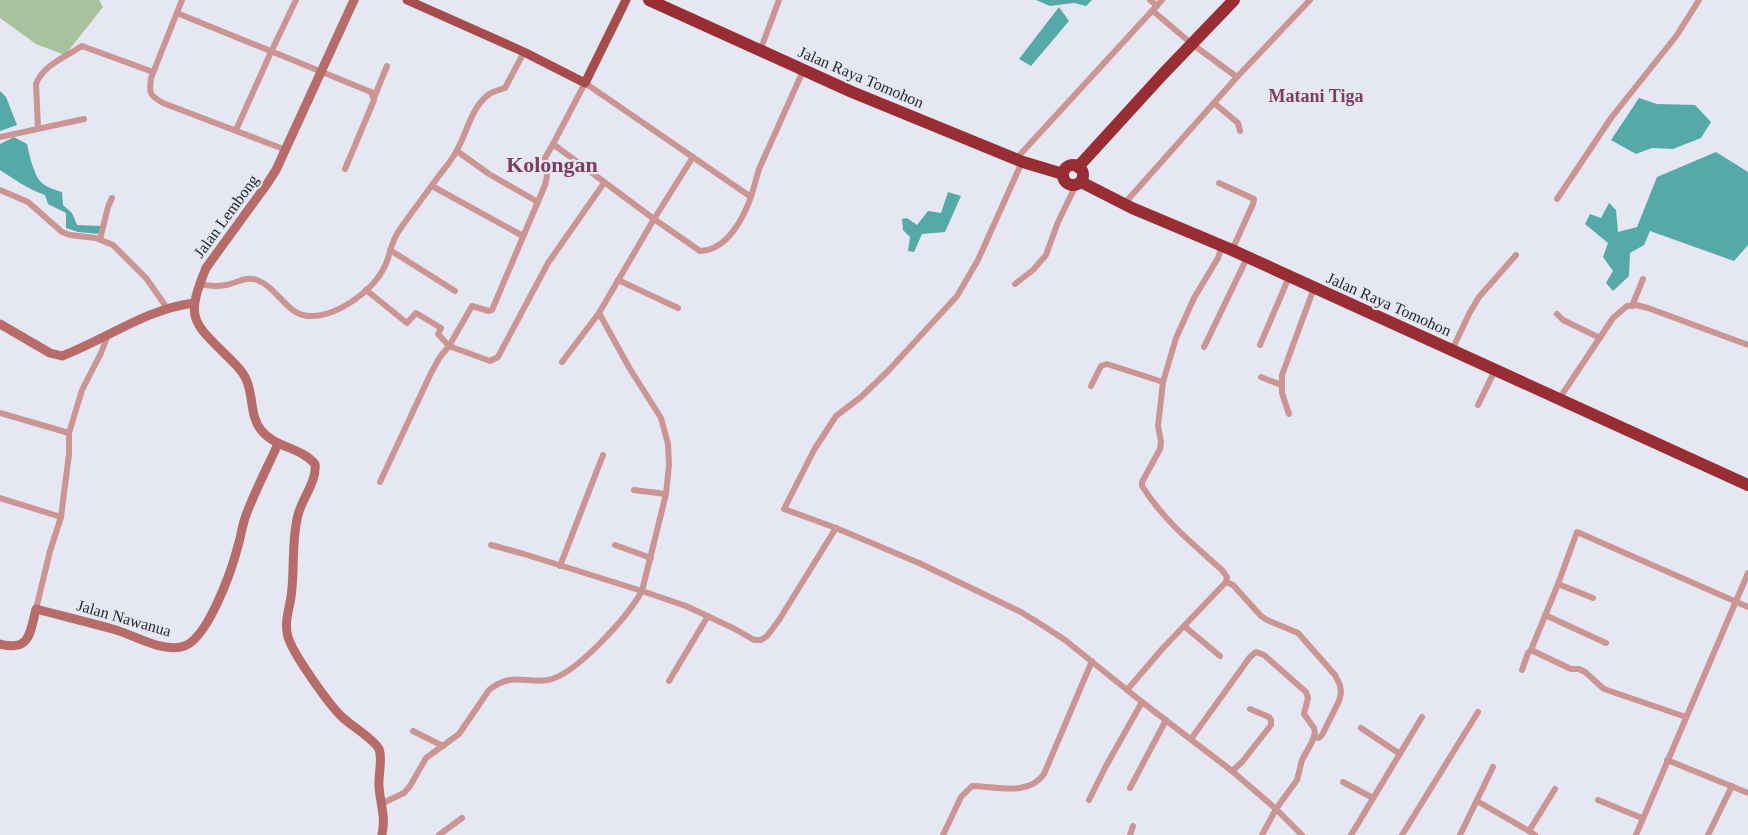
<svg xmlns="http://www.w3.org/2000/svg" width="1748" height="835" font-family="'Times New Roman',serif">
<rect width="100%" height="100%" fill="#e5e7f3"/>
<!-- green -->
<path fill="#a8c29d" d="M 0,0 L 99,0 L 103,7 L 65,55 L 36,44 L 0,18 Z"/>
<!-- water -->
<g fill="#55a9a8">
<path d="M 1036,0 L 1092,0 L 1086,6 L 1074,3 L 1050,6 Z"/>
<path d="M 1059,7 L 1069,21 L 1031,66 L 1019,59 Z"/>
<path d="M 0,91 L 6,97 L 17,125 L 0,131 Z"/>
<path d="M 1639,98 L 1657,104 L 1695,105 L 1711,122 L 1701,138 L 1673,149 L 1652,148 L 1636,154 L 1611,140 Z"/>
<path d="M 14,137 L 27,144 C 29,154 34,174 40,181 C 45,187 55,190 62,192 L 63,205 L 72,213 L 77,225 L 100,226 L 100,234 L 78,232 L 66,228 L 66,213 L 48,204 L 45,195 C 29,190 14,179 0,170 L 0,144 Z"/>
<path d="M 1716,152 L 1748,172 L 1748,245 L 1734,261 L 1650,231 L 1644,245 L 1630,253 L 1629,276 L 1613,291 L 1606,283 L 1613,271 L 1603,257 L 1608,243 L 1585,224 L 1590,214 L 1601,218 L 1609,203 L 1616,210 L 1618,232 L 1637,227 L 1657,177 Z"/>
<path d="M 948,192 L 961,196 L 945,232 L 922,234 L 914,252 L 908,251 L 910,237 L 903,230 L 902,219 L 907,218 L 917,225 L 928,211 L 941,213 Z"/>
</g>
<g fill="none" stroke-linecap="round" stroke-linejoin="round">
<!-- street -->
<g stroke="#ca9593" stroke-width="6">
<path d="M 182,0 L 151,78 C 149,93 149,95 163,103 L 286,150"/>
<path d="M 1150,0 L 1157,6"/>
<path d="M 1153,11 L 1192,44 L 1237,77"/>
<path d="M 177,13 L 371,92 L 374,100 L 345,169"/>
<path d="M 760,51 L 779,0"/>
<path d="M 374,98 L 387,66"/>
<path d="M 1214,103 L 1238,123 L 1240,131"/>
<path d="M 38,128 L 36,84 C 43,65 67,56 82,46 L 153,72"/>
<path d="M 236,130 L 271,52 L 296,0"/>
<path d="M 0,137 L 84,119"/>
<path d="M 457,151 L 489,174 L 538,202"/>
<path d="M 693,157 L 654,219 L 599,313 L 630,369 L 661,418 L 668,444 L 669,465 L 666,494 L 642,591 L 686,606 L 735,629 L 754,640 L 761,640 L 767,636 L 779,620 L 836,528"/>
<path d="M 1016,159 L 1162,0"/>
<path d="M 1022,162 L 978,260 L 957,296 L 888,371 L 861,397 L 836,416 L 814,450 L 784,509 L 836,528 L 919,563 L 1021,612 L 1042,625 L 1065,640 L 1142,702 L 1232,771 L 1276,809 L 1302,835"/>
<path d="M 1219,183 L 1254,199 L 1253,204 L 1232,250"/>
<path d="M 432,186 L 523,236"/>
<path d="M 0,190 L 28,202 L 62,232 L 70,235 L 96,238 L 113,245 L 146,278 L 167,308"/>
<path d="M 751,197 C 743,219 727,250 700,251 L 654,219 L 553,144 L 585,83 L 751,197 L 759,169 L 803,71"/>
<path d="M 1557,199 L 1611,118 L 1677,35 L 1699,0"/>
<path d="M 1124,204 L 1237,77 L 1310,0"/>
<path d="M 100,239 L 108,207 L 112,198"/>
<path d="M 390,250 L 455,291"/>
<path d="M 618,280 L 678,308"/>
<path d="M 199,284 C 208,286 217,287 226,285 C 237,283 246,276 257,280 C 279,288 287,318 313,316 C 339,315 374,290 385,266 C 390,255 391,243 398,232 C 411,213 425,195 438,177 C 445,168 452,160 457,150 C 467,133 471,108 488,95 C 493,91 499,90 505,88 L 524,52"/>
<path d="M 1015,284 L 1033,270 L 1046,255 L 1058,222 L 1076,185"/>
<path d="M 366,290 L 407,323 L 416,313 L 441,328 L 438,334 L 449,346 L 472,306 L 489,311 L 492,310 L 545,185 L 547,176 L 545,158 L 553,144"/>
<path d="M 1632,306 L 1643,279"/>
<path d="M 1557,314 L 1563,320 L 1600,338"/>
<path d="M 1260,345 L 1289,277"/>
<path d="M 1204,347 L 1247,258"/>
<path d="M 1452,350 L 1470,312 L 1479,297 L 1516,255"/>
<path d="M 562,362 L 599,313"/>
<path d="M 1261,377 L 1281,385"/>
<path d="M 1091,386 L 1101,366 L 1107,364 L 1163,382"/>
<path d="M 1559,399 L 1613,318 L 1627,306 L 1636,305 L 1648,308 L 1748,345"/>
<path d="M 1478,405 L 1495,370"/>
<path d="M 0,413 L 69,433 L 69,454 L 61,517 L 50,551 L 36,609"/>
<path d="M 1289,414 L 1282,393 L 1282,375 L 1314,288"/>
<path d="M 69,433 L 82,390 L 101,353 L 108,335"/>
<path d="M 380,482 L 431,373 L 440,357 L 449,346 L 490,361 L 498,357 L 548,263 L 604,183"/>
<path d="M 634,490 L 666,494"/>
<path d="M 0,498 L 61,517"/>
<path d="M 615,545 L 651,558"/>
<path d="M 560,566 L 603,455"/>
<path d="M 1226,582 L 1233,585 L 1261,616 L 1267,620 L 1298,633 L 1335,675 L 1340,685 L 1341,693 L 1339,701 L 1322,735 L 1319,738 L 1314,737"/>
<path d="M 1558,584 L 1593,598"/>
<path d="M 1545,615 L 1606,643"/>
<path d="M 1184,626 L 1220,656"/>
<path d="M 1522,670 L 1528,653 L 1531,650"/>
<path d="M 669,681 L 708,616"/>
<path d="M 1127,690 L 1163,648 L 1226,582 L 1227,577 L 1222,570 C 1192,543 1165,522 1142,486 L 1142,482 L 1160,449 L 1161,442 L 1158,426 L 1163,382 L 1176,338 L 1194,298 L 1218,258 L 1222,246"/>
<path d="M 1686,717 L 1604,689 L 1585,672 L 1579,669 L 1571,669 L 1531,650 L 1558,584 L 1577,532 L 1748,607"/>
<path d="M 1361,728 L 1400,754"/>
<path d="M 413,731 L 443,746"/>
<path d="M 1191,739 L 1250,657 L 1256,652 L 1264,655 L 1306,692 L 1308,698 L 1304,714 L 1314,728 L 1315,733 L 1312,742 L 1302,760 L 1297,780 L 1276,809 L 1262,835"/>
<path d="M 1667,760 L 1748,793"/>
<path d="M 1232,771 L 1242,762 L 1271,725 L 1271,720 L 1269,717 L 1250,709"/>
<path d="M 1343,782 L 1373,798"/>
<path d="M 1130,788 L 1166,720"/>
<path d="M 1089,800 L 1106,766 L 1142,702"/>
<path d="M 1598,800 L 1642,818"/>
<path d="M 1477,801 L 1529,831"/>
<path d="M 383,803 L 404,793 L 410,786 L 426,758 L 459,734 L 489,690 C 513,671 524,684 548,680 C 576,675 628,616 642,591 L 524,554 L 491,545"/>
<path d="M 439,835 L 462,818"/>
<path d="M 943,835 L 961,797 L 972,786 C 995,786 1028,797 1044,774 L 1092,661"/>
<path d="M 1130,835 L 1133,826"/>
<path d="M 1351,835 L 1422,717"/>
<path d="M 1402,835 L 1478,712"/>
<path d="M 1460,835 L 1493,767"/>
<path d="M 1535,835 L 1529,831 L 1555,789"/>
<path d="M 1636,835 L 1748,573"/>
<path d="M 1708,835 L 1732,786"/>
</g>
<!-- secondary -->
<g stroke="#b76c6a" stroke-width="9">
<path d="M 354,0 L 276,170 L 267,184 L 206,268 C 186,317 191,321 227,356 C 234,363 241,369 245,377 C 254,393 249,415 261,430 C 275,448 301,447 315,464 C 317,482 302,498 298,515 C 291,542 295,570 291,597 C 289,610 284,623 288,637 C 293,654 328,703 341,716 C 351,726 373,738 379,749 C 383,759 378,775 379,786 C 380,804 386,815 382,835"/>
<path d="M 0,324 L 50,353 L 62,356 C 107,339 146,309 194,303"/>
<path d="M 0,644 C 30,652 30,633 36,609 C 62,616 89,622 116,630 C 136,636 159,651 181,647 C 207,643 232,569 238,546 C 241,536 242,526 246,515 C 255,491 267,468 278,444"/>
</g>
<!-- primary -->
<path stroke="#a74c4d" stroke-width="9" d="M 407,0 L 524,52 L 585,83 L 626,0"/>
<!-- highway -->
<g stroke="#982d33" stroke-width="12">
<path d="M 649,0 L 852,92 L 1023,162 L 1063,174"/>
<circle cx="1073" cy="175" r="10"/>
<path d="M 1078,167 L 1163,74 L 1234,0"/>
<path d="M 1081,182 L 1132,208 L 1232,250 L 1748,485"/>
</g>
</g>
<g text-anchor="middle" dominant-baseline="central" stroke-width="4.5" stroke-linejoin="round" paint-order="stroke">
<!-- street labels -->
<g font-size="16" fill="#28292d" stroke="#e5e7f3">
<text transform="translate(861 77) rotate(23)">Jalan Raya Tomohon</text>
<text transform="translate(226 216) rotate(-54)">Jalan Lembong</text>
<text transform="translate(1389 304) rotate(24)">Jalan Raya Tomohon</text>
<text transform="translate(124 618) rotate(16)">Jalan Nawanua</text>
</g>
<!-- neighbourhood labels -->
<g font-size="18" font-weight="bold" fill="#7d3d61" stroke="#e5e7f3">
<text x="1316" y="96">Matani Tiga</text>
</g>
<!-- district labels -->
<g font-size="22" font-weight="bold" fill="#7d3d61" stroke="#e5e7f3">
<text x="552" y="164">Kolongan</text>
</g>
</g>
</svg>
